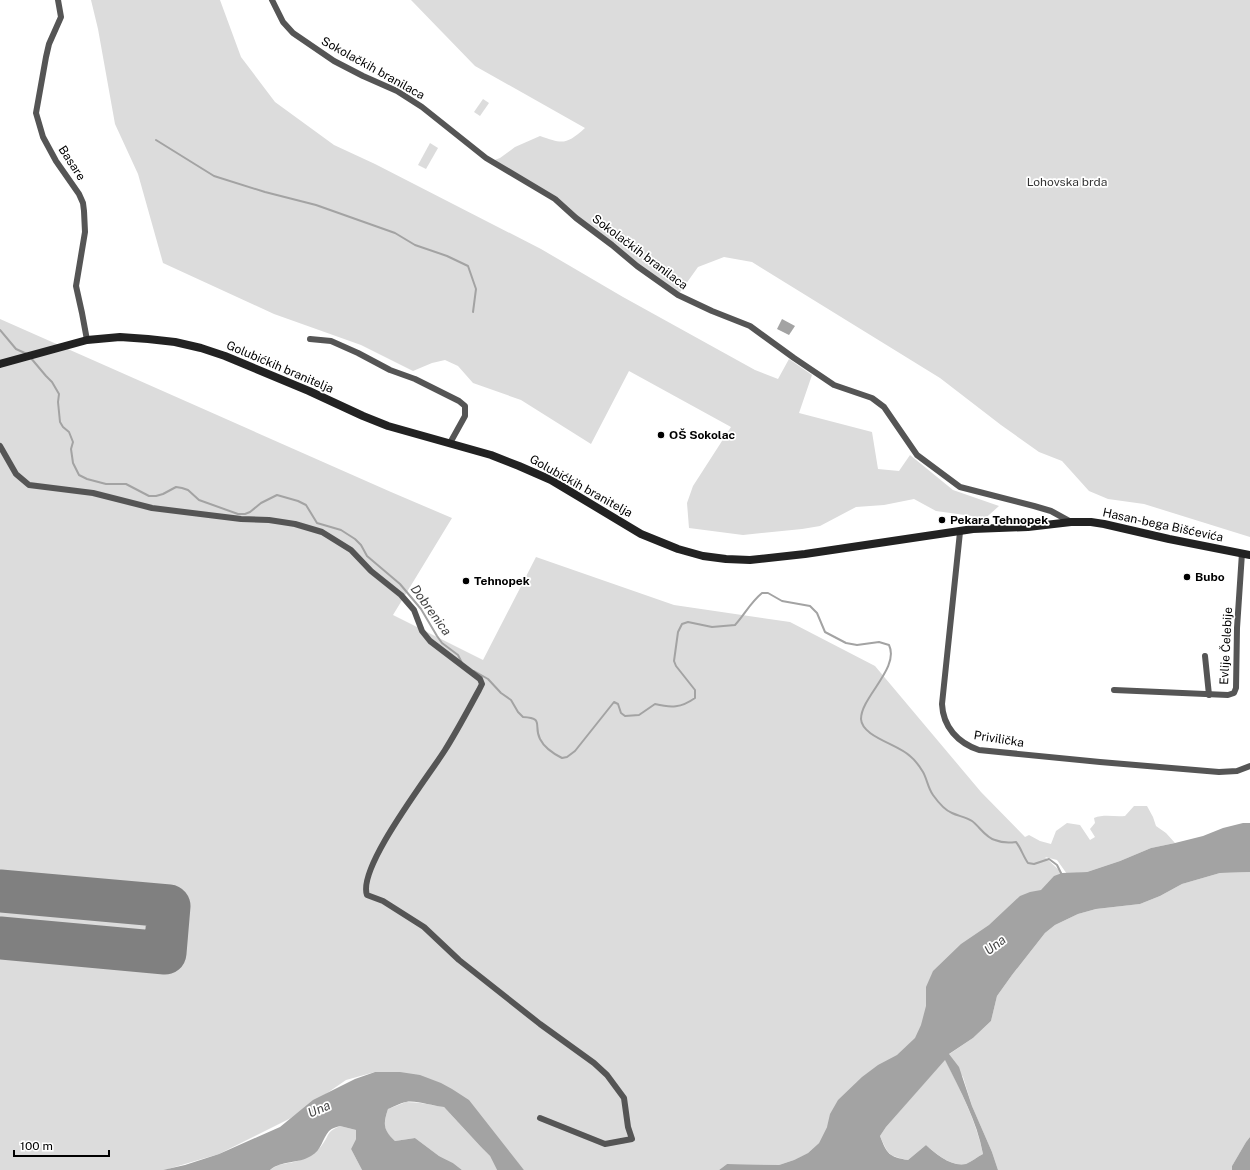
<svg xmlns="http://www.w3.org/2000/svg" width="1250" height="1170" font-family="'Public Sans',sans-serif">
<rect width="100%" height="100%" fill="#fff"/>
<!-- green -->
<g fill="#dcdcdc">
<path d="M 91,0 L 220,0 L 241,57 L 275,102 L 334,145 L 375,164 L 541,249 L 623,297 L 755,370 L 778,379 L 789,359 L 812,375 L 799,413 L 872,432 L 878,469 L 899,471 L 910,455 L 953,490 L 999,506 L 980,523 L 976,522 L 972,516 L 936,511 L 914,499 L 884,505 L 856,507 L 820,526 L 802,529 L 743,535 L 689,528 L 687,503 L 693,486 L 731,427 L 629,371 L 591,444 L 521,400 L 473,383 L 458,366 L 445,360 L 432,363 L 413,371 L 361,345 L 274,314 L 163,263 L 138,174 L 115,124 L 98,29 Z"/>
<path d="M 411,0 L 1250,0 L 1250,537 L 1144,504 L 1108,499 L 1089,491 L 1062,461 L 1039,452 L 1001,425 L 940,378 L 752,262 L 724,257 L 698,267 L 678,295 L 568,210 L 492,161 L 500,158 L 515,147 L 540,136 C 563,144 566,145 585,128 L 475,66 Z"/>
<path d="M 483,99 L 489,103 L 480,116 L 474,112 Z"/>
<path d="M 430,143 L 438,148 L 426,169 L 418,165 Z"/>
<path d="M 0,319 L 391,492 L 452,518 L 393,615 L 483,660 L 536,557 L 674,605 L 790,622 L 875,666 L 981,792 L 1025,837 L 1029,835 L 1040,841 L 1051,844 L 1056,831 L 1067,823 L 1080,825 L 1090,840 L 1095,837 L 1090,829 L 1095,823 L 1094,818 C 1104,814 1114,817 1125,816 L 1134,806 L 1147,806 L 1153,817 L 1156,826 L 1166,833 L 1175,843 L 1151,848 L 1120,861 L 1087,872 L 1067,874 L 1057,860 L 1045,857 L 1062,873 L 972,953 L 933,1021 L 827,1127 L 819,1143 L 808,1153 L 794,1160 L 779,1165 L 727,1164 L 719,1170 L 524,1170 L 462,1096 L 375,1072 L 346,1080 L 291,1118 L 219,1154 L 168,1169 L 163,1170 L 0,1170 Z"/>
<path d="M 1250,872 L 1250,1137 L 1246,1142 L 1232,1166 L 1232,1170 L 998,1170 L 992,1152 L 972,1106 L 963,1077 L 948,1055 L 973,1038 L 991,1021 L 997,996 L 1012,975 L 1045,933 L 1055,925 L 1078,914 L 1096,909 L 1140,904 L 1160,896 L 1182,884 L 1220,873 Z"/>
<path d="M 945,1059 C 960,1090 976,1120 983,1154 C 977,1157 971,1162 966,1164 C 952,1167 936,1154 926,1145 L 908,1160 C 888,1156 888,1154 880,1136 L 886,1127 Z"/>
<path d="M 406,1102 C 419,1102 431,1105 444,1107 L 481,1147 L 490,1156 L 497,1170 L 462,1170 L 453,1163 L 439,1156 L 415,1138 L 395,1141 C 383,1130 383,1125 388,1109 Z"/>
<path d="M 340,1126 L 356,1130 L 356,1139 L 351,1149 L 362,1170 L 270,1170 C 282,1161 290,1165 302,1159 C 308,1157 319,1150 322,1145 C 331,1133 325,1133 340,1126 Z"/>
</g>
<!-- water -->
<g fill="#a3a3a3" fill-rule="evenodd">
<path d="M 782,319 L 795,326 L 789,335 L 777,329 Z"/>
<path d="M 1243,823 L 1250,823 L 1250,872 L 1220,873 L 1182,884 L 1160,896 L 1140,904 L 1096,909 L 1078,914 L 1055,925 L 1045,933 L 1012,975 L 997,996 L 991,1021 L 973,1038 L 949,1054 L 959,1067 L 972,1106 L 992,1152 L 998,1170 L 719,1170 L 727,1164 L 779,1165 L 794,1160 L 808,1153 L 819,1143 L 827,1127 L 830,1114 L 838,1100 L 862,1077 L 878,1065 L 897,1055 L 915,1038 L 921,1025 L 926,1006 L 926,987 L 933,971 L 961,944 L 989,925 L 1020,896 L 1030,892 L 1041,890 L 1054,876 L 1062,873 L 1087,872 L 1120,861 L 1151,848 L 1175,843 L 1203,836 L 1223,828 ZM 945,1060 C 960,1090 977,1121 983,1154 C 977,1157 971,1162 966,1164 C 951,1167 936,1154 926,1145 L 908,1160 C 889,1157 887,1154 880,1136 L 886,1127 Z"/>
<path d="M 375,1072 L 400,1072 L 420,1075 L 441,1083 L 452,1089 L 469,1100 L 524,1170 L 497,1170 L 490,1156 L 481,1147 L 444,1107 C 432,1106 416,1100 406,1102 C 400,1103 393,1107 388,1109 C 383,1124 383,1130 395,1141 L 415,1138 L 439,1156 L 453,1163 L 462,1170 L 362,1170 L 351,1149 L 356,1139 L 356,1130 L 340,1126 C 337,1127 332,1128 329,1131 C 322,1139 322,1150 311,1156 C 298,1164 282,1160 270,1170 L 163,1170 L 185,1165 L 219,1154 L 280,1127 L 313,1100 L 355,1079 Z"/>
<path d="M 1250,1137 L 1250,1170 L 1232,1170 L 1232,1166 L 1246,1142 Z"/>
</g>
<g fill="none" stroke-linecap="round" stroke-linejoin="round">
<!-- stream -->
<g stroke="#a3a3a3" stroke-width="2">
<path d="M 156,140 L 214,176 L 265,192 L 316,205 L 395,233 L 415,245 L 447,256 L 468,266 L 476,289 L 473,312"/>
<path d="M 0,330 L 16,349 L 27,354"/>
<path d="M 30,357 L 46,376 L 52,382 L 59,394 L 58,402 L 60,422 L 63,427 L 69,432 L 73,442 L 71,449 L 73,463 L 79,475 L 87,479 L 106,484 L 126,484 L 149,496 L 156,496 L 163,494 L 176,487 L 182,488 L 188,490 L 199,500 L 238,514 L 245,514 L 250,512 L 261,503 L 277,495 L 298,501 L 306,505 L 317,523 L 341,530 L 355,539 L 361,545 L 367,556 L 400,584 L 421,609 L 437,636 L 442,643 L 458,655 L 462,663"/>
<path d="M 474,671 L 488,679 L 501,693 L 511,700 L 518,712 L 523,717 C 545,718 533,726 540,739 C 544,747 554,754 562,758 L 567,757 L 575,751 L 614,702 L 618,704 L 621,713 L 625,716 L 639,715 L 655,704 C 671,708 681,708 695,698 L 695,690 L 676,666 L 674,661 L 678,632 L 682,624 L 688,622 L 712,627 L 735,625 C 745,614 750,603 762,593 L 768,593 L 782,601 L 810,606 L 817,613 L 825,632 L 846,643 L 857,645 L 879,642 L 889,645 C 900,668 861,697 861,719 C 862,737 898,744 910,756 C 915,760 920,767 923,772 C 927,779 928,788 933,795 C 938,802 944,810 952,813 C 958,816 966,817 972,821 C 979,826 986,838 995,840 C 1002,843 1009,843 1016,842 C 1021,848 1023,856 1028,863 L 1034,864 L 1049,859 L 1057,865 L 1062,875"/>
</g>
<!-- runway -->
<path stroke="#808080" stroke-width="43" d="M 0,891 L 169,906 L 165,953 L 0,938"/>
<!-- street -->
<g stroke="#555" stroke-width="6">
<path d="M 58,0 L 61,17 L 49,44 L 46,57 L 36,113 L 43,137 L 56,161 L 79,194 L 83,203 L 84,211 L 85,232 L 76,286 L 82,313 L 87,340"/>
<path d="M 272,0 L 283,22 L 293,33 L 334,61 L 363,76 L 397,91 L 422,107 L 486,158 L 555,199 L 576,218 L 612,245 L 637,266 L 678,295 L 712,311 L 750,326 L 794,358 L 834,385 L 872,398 L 884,407 L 917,455 L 960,487 L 1034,506 L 1051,511 L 1071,522"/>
<path d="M 310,339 L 331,341 L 358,353 L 390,370 L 415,379 L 459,401 L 465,406 L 465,416 L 450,443"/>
<path d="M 0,446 L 16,474 L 29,485 L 93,493 L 152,508 L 241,519 L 269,520 L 295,524 L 322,532 L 351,550 L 371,571 L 401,595 L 414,610 L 422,631 L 430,641 L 480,679 L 482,684 L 479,690 C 468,710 457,731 445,750 C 428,777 357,868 367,895 L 383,901 L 424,927 L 459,960 L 540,1024 L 594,1063 L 607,1075 L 624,1098 L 628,1127 L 632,1139 L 605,1144 L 540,1118"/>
<path d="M 960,532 L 942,704 C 943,727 958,743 979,750 L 1100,762 L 1219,772 L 1237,771 L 1250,766"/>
<path d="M 1205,656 L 1209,695"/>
<path d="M 1114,690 L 1228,695 L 1234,693 L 1236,688 L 1237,628 L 1242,553"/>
</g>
<!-- secondary -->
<path stroke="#222" stroke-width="8" d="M 0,364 L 87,340 L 120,337 L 148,339 L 175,342 L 201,348 L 225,356 L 309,391 L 363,416 L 388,426 L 491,455 L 519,466 L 551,480 L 641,534 L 678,549 L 703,556 L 726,559 L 750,560 L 805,554 L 973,529 L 1028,527 L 1071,522 L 1091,522 L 1104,524 L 1169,539 L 1250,555"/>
</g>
<!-- markers -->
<g fill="#000" stroke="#fff" stroke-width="1.5">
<circle cx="661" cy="435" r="4"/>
<circle cx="942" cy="520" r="4"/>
<circle cx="1187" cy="577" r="4"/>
<circle cx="466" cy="581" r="4"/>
</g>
<g text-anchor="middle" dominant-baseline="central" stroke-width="3.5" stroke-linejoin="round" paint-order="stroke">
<!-- street labels -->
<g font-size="12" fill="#000" stroke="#fff">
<text transform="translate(373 68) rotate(29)">Sokolačkih branilaca</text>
<text transform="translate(72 163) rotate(57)">Basare</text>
<text transform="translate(640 252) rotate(37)">Sokolačkih branilaca</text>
<text transform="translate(280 367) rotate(23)">Golubićkih branitelja</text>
<text transform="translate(581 486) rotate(29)">Golubićkih branitelja</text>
<text transform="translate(1163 525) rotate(12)">Hasan-bega Bišćevića</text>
<text transform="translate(1226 646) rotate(-87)">Evlije Čelebije</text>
<text transform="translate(999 739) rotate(9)">Privilička</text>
</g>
<!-- park labels -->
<g font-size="12" fill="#333" stroke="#fff">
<text x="1067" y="182">Lohovska brda</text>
</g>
<!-- poi labels -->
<g font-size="12" font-weight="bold" fill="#000" stroke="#fff" text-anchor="start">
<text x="669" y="435">OŠ Sokolac</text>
<text x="950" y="520">Pekara Tehnopek</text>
<text x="1195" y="577">Bubo</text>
<text x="474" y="581">Tehnopek</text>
</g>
<!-- water labels -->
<g font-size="13" font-style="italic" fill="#444" stroke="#fff">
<text transform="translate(431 610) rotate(54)">Dobrenica</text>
<text transform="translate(995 945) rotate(-37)">Una</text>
<text transform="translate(319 1109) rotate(-24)">Una</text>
</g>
</g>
<!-- scale -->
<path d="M14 1150v6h95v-6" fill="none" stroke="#000000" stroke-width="2"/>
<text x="20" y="1150" font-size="12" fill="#000000" stroke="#ffffff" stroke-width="3" paint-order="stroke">100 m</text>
</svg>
